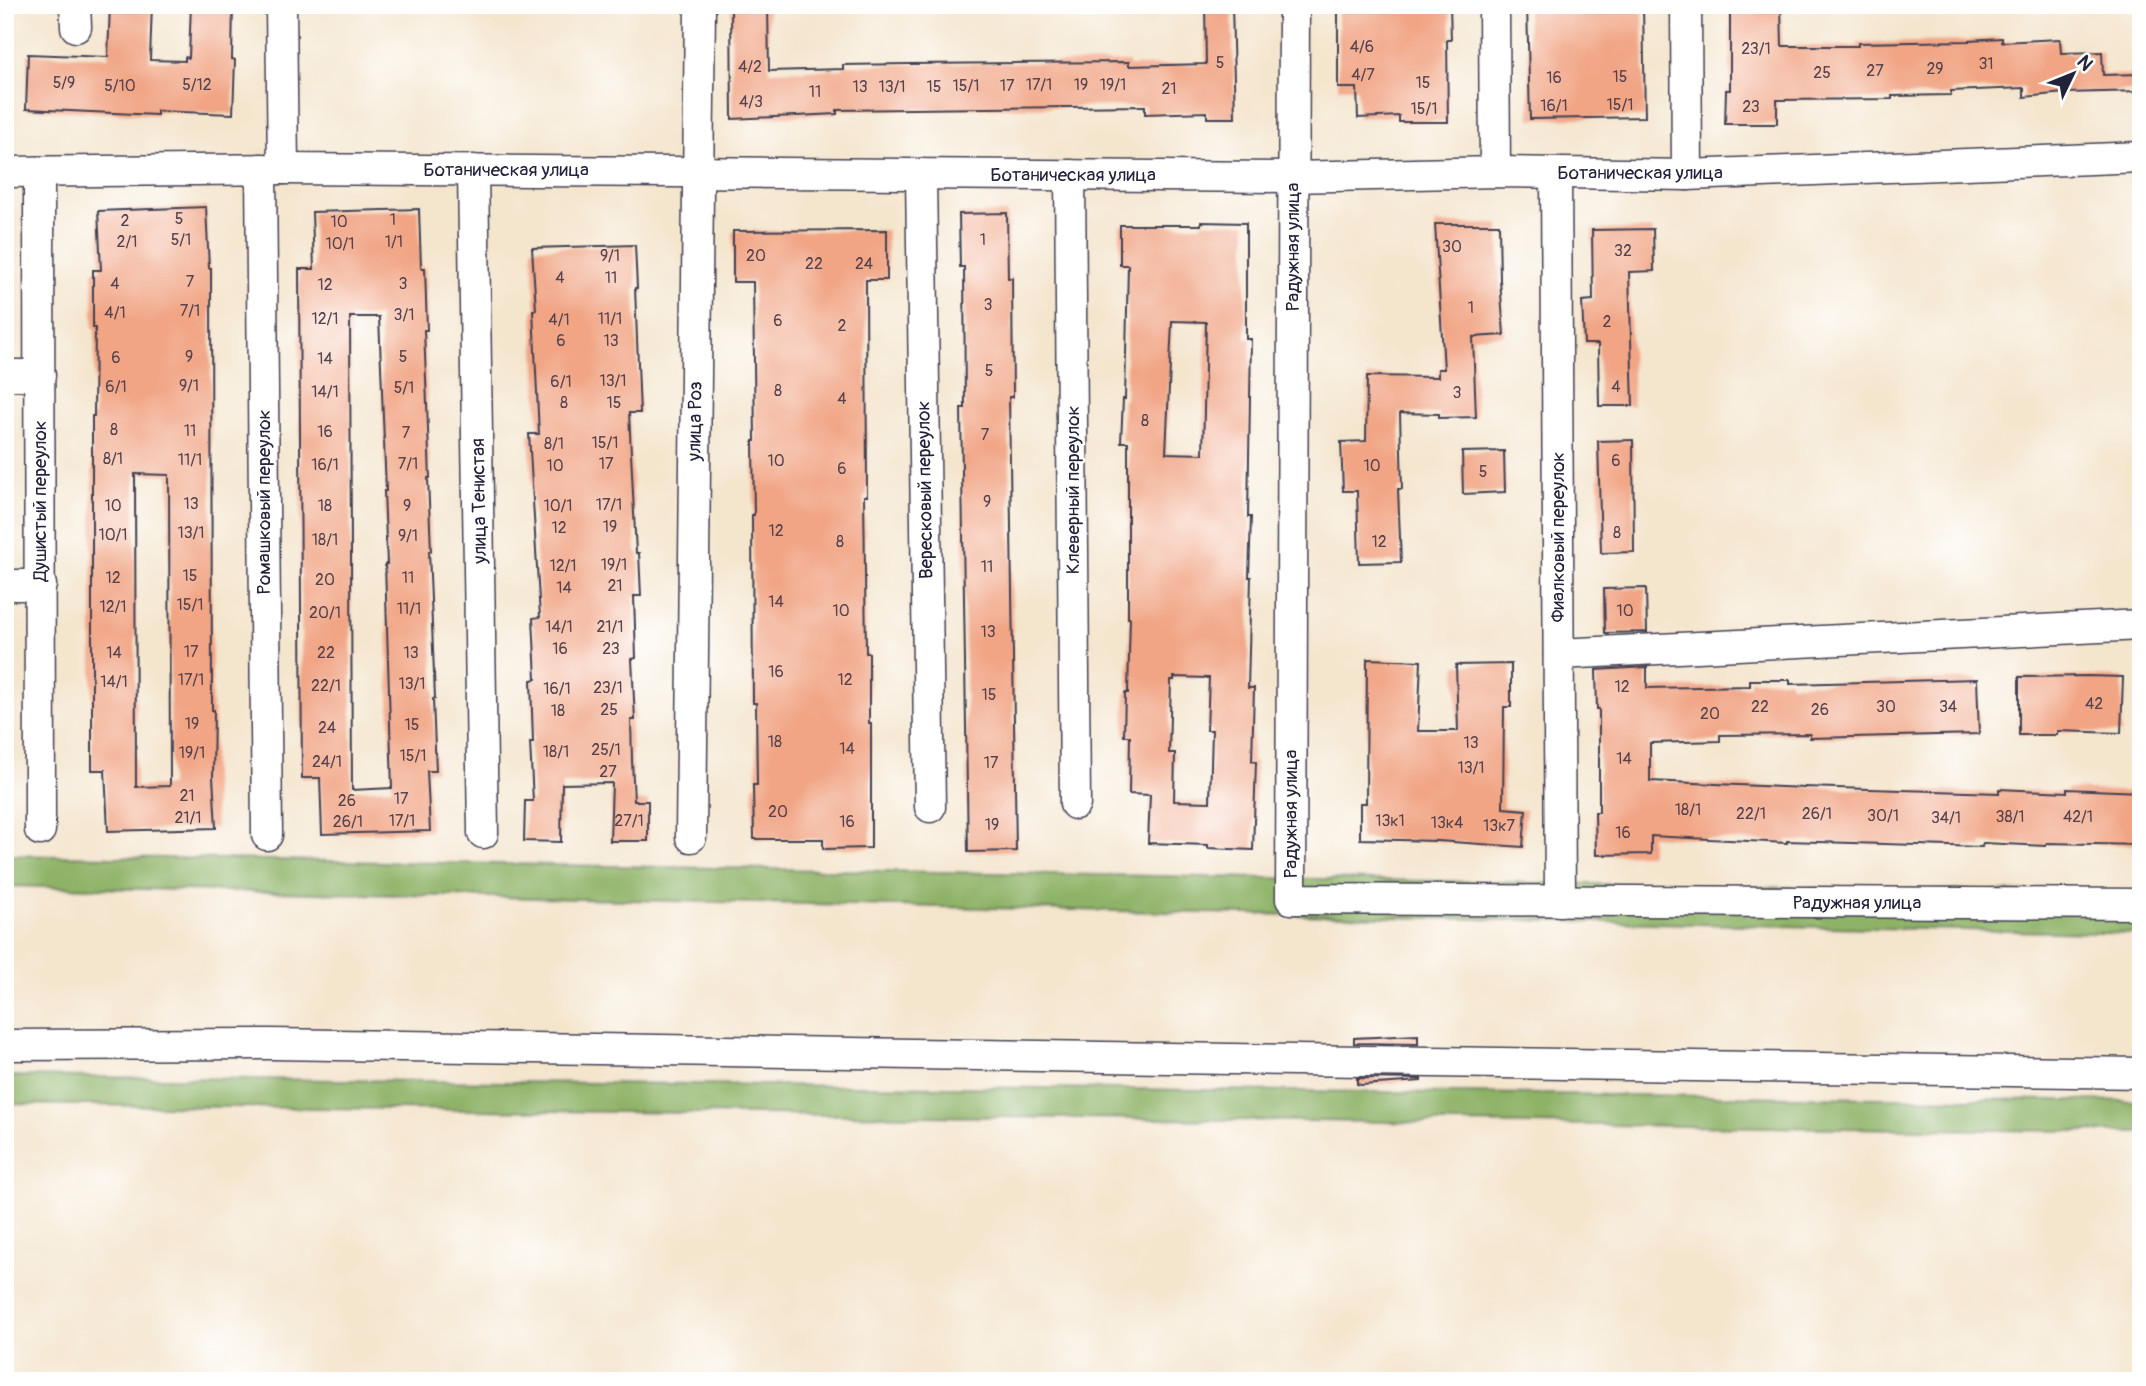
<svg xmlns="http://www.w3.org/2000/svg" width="2146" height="1386" font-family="Pangolin,sans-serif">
<rect width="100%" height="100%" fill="#fff"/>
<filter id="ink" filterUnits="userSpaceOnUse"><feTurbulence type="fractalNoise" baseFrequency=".0143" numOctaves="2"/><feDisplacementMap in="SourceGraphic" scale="14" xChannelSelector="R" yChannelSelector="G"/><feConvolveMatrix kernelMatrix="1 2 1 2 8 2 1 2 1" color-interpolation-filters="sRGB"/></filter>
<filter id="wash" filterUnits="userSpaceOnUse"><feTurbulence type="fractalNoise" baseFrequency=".00686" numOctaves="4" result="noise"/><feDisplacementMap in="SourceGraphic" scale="28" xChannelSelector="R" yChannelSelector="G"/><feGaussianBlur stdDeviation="1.57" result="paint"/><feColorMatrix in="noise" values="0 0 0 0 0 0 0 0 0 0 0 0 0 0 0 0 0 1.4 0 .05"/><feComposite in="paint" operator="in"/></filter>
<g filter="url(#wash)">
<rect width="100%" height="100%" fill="#f4e5cd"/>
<!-- forest -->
<g fill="#8eb266" stroke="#586a50" stroke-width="2">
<path d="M 5,855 L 2141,894 L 2141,934 L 5,886 Z"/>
<path d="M 5,1076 L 2141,1101 L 2141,1132 L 5,1104 Z"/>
</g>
<g id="blocks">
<!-- building -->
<g fill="#f1a585" fill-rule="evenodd">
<path d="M 110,5 L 152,5 L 150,60 L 185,61 L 185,57 L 189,58 L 191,5 L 233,5 L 232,59 L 235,60 L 233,114 L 157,111 L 157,115 L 26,109 L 28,54 L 108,57 Z"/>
<path d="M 731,5 L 768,5 L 769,71 L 843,69 L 843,65 L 907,64 L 1129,62 L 1129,66 L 1206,64 L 1205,5 L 1232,5 L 1235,118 L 1207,118 L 1207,112 L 1145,114 L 1145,106 L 837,110 L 837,114 L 732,119 Z"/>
<path d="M 1338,5 L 1450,5 L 1451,40 L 1447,40 L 1448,122 L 1399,122 L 1399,116 L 1358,118 L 1357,88 L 1338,88 Z"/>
<path d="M 1527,5 L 1643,5 L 1645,117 L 1530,119 Z"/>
<path d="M 1730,5 L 1781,5 L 1782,46 L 1858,46 L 1858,43 L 1969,41 L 1969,40 L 2002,38 L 2002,42 L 2060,39 L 2061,53 L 2102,52 L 2103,75 L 2141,74 L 2141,91 L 2064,93 L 2024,97 L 2024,88 L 1951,91 L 1951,95 L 1892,96 L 1892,99 L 1777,100 L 1777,124 L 1725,124 L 1726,90 L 1730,90 Z"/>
<path d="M 206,207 L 209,268 L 211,268 L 212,710 L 214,710 L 213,777 L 216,828 L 108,831 L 105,770 L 92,770 L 92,416 L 94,416 L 95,328 L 93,328 L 93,270 L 101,270 L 98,211 ZM 135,474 L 169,475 L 170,786 L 136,787 Z"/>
<path d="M 419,209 L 421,268 L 425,268 L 427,330 L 424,330 L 430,478 L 428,478 L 431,551 L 429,551 L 435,698 L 433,699 L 436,771 L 427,771 L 430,831 L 322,834 L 320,778 L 302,778 L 299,269 L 314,269 L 312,212 ZM 350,317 L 379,317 L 386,491 L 384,491 L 387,564 L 385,564 L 392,788 L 352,790 Z"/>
<path d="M 1007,213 L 1008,278 L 1012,278 L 1013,397 L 1009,397 L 1016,851 L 968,852 L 961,408 L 965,408 L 964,267 L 960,267 L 959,214 Z"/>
<path d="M 1201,222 L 1246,223 L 1246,339 L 1251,339 L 1248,517 L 1251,517 L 1249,577 L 1251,577 L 1248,688 L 1254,688 L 1252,761 L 1256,762 L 1253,850 L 1208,848 L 1208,845 L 1148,843 L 1150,795 L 1129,794 L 1130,736 L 1124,736 L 1125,693 L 1128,693 L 1130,618 L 1128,618 L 1128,442 L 1121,442 L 1123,399 L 1125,399 L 1128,265 L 1120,265 L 1120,225 L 1201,225 ZM 1172,321 L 1206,322 L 1203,454 L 1166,453 ZM 1174,677 L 1209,678 L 1207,730 L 1212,730 L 1210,802 L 1174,801 L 1175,753 L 1169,753 L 1171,680 L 1174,680 Z"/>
<path d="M 1435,224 L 1499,224 L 1500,280 L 1504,335 L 1473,337 L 1476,417 L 1439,418 L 1439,414 L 1400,413 L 1402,489 L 1398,489 L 1401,562 L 1359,563 L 1357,491 L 1343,491 L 1341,442 L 1366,441 L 1367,376 L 1438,377 L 1438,369 L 1444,369 Z"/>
<path d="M 1653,229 L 1654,271 L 1629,272 L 1633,406 L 1599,406 L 1598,344 L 1584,344 L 1582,301 L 1593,300 L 1592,230 Z"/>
<path d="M 887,230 L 887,280 L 866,280 L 867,496 L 864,496 L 866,653 L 869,653 L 869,723 L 871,723 L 871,848 L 823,849 L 823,839 L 754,839 L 753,785 L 757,785 L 756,703 L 753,703 L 752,515 L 754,515 L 753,441 L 755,441 L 753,282 L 733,282 L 733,231 Z"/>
<path d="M 635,245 L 637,288 L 635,288 L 640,413 L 629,413 L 636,553 L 639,553 L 641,596 L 634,596 L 636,658 L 632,659 L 635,720 L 631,720 L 632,761 L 634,801 L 648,801 L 648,841 L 610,841 L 612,783 L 562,784 L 561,842 L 524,841 L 525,801 L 533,801 L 530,742 L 533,742 L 531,680 L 536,679 L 533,618 L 540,617 L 529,434 L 539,434 L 534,331 L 533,310 L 536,310 L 532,248 Z"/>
<path d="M 1633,440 L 1634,552 L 1601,553 L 1598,441 Z"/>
<path d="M 1504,451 L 1505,492 L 1463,494 L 1462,452 Z"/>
<path d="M 1646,588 L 1647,632 L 1605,633 L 1604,589 Z"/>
<path d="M 1367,659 L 1421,661 L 1418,731 L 1458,731 L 1456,665 L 1511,664 L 1511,707 L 1504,707 L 1503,808 L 1526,810 L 1523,847 L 1438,841 L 1360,839 L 1360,803 L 1366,803 Z"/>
<path d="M 1647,667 L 1647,688 L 1750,686 L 1750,680 L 1790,680 L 1790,684 L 1977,679 L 1979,734 L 1810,738 L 1810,734 L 1720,735 L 1720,741 L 1650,743 L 1650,781 L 1805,788 L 1805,787 L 1999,793 L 1999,789 L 2067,792 L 2067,789 L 2141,792 L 2141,845 L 2047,843 L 2046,846 L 1983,843 L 1982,847 L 1787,841 L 1787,843 L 1651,836 L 1651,854 L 1596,855 L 1595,812 L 1599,812 L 1599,709 L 1597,709 L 1596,670 Z"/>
<path d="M 2087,676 L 2123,677 L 2121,733 L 2057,731 L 2057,735 L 2019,735 L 2019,677 Z"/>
<path d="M 1418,1035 L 1418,1044 L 1354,1043 L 1354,1038 Z"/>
<path d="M 1357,1078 L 1421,1079 L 1421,1081 L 1361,1085 L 1357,1084 Z"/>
</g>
</g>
</g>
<g filter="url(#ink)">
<use href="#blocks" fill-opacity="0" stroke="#423f51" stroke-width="2"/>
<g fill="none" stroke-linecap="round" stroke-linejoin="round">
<defs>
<g id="minor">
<path d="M 75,5 L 76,27"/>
<path d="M 281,5 L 283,169"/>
<path d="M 1294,5 L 1291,899 L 2141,904"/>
<path d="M 1494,5 L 1495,172"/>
<path d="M 1686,5 L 1687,175"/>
<path d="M 261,169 L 267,835"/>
<path d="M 473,170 L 483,833"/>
<path d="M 5,172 L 283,169 L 1293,177 L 1495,172 L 1687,175 L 2141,157"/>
<path d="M 39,172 L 40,830"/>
<path d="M 1556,173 L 1560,901"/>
<path d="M 921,174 L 930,807"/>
<path d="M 1070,175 L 1075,804"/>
<path d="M 5,375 L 40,375"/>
<path d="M 5,585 L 41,585"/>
<path d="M 1559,654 L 2141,625"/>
<path d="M 691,837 L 700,5"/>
<path d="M 5,1045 L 270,1044 L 2141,1073"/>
</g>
</defs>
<!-- minor casing -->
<use href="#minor" stroke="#423f51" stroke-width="33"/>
<!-- minor -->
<use href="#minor" stroke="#fff" stroke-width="30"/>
</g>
</g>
<g text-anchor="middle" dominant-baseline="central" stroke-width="5" stroke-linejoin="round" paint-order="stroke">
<!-- number labels -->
<g font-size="16" fill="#56434e">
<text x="1362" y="47">4/6</text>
<text x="1756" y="49">23/1</text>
<text x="1220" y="63">5</text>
<text x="1986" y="64">31</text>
<text x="750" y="67">4/2</text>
<text x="1935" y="69">29</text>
<text x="1875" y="71">27</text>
<text x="1822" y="73">25</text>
<text x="1363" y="75">4/7</text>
<text x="1620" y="77">15</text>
<text x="1554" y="78">16</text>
<text x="64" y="83">5/9</text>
<text x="1423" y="83">15</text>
<text x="197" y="85">5/12</text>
<text x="1039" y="85">17/1</text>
<text x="1081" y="85">19</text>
<text x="1113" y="85">19/1</text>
<text x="120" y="86">5/10</text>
<text x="966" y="86">15/1</text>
<text x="1007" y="86">17</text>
<text x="860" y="87">13</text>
<text x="892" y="87">13/1</text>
<text x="934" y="87">15</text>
<text x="1169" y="89">21</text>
<text x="815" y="92">11</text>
<text x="751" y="102">4/3</text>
<text x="1620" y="105">15/1</text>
<text x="1554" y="106">16/1</text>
<text x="1751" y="107">23</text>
<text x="1424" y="109">15/1</text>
<text x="179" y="219">5</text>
<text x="393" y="220">1</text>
<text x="125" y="221">2</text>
<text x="339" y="222">10</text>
<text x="181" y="240">5/1</text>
<text x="983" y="240">1</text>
<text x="127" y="242">2/1</text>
<text x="394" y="242">1/1</text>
<text x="340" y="244">10/1</text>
<text x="1452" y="247">30</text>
<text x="1623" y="251">32</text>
<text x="610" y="256">9/1</text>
<text x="756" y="256">20</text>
<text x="814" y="264">22</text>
<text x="864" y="264">24</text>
<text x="560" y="278">4</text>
<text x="611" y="278">11</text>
<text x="190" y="282">7</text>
<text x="115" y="284">4</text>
<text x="403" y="284">3</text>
<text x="325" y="285">12</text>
<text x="988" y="305">3</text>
<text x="1471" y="308">1</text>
<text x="190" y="311">7/1</text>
<text x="115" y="313">4/1</text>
<text x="404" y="315">3/1</text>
<text x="325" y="319">12/1</text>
<text x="610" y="319">11/1</text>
<text x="559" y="320">4/1</text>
<text x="778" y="321">6</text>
<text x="1607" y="322">2</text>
<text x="842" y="326">2</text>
<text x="561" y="341">6</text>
<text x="611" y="341">13</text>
<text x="189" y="357">9</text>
<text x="403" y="357">5</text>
<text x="116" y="358">6</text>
<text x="325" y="359">14</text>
<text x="989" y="371">5</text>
<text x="613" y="381">13/1</text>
<text x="561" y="382">6/1</text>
<text x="189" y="386">9/1</text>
<text x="116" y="387">6/1</text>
<text x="1616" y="387">4</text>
<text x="404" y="388">5/1</text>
<text x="778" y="391">8</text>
<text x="325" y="392">14/1</text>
<text x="1457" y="393">3</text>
<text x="842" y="399">4</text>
<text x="564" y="403">8</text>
<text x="614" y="403">15</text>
<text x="1145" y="421">8</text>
<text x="114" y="430">8</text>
<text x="190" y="431">11</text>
<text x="325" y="432">16</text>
<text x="406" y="433">7</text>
<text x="985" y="435">7</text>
<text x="605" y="443">15/1</text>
<text x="554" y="444">8/1</text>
<text x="113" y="459">8/1</text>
<text x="190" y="460">11/1</text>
<text x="776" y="461">10</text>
<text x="1616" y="461">6</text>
<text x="408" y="464">7/1</text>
<text x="606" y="464">17</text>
<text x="325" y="465">16/1</text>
<text x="555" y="466">10</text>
<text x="1372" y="466">10</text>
<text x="842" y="469">6</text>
<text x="1483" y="472">5</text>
<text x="987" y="502">9</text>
<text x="191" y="504">13</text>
<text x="609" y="505">17/1</text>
<text x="113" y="506">10</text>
<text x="325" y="506">18</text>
<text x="407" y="506">9</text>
<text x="558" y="506">10/1</text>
<text x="610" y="527">19</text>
<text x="559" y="528">12</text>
<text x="776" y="531">12</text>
<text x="191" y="533">13/1</text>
<text x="1617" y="533">8</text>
<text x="113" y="535">10/1</text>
<text x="408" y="536">9/1</text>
<text x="325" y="540">18/1</text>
<text x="840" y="542">8</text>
<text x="1379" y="542">12</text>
<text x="614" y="565">19/1</text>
<text x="563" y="566">12/1</text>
<text x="987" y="567">11</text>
<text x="190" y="576">15</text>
<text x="113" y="578">12</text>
<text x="408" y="578">11</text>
<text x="325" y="580">20</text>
<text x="615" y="586">21</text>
<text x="564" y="588">14</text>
<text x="776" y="602">14</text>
<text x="190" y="605">15/1</text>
<text x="113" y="607">12/1</text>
<text x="409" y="609">11/1</text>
<text x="841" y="611">10</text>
<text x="1625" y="611">10</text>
<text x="325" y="613">20/1</text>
<text x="559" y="627">14/1</text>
<text x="610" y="627">21/1</text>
<text x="988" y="632">13</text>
<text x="560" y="649">16</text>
<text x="611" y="649">23</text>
<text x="191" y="652">17</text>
<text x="114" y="653">14</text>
<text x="326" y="653">22</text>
<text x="411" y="653">13</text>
<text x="776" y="672">16</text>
<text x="191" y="680">17/1</text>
<text x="845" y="680">12</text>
<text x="114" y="682">14/1</text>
<text x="412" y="684">13/1</text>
<text x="326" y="686">22/1</text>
<text x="1622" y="687">12</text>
<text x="608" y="688">23/1</text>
<text x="557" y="689">16/1</text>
<text x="989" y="695">15</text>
<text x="2094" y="704">42</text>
<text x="1760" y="707">22</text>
<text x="1886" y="707">30</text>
<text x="1948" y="707">34</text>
<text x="609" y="710">25</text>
<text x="1820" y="710">26</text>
<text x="558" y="711">18</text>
<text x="1710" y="714">20</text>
<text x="192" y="724">19</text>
<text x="412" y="725">15</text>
<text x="327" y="728">24</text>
<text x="775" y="742">18</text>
<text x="1471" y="743">13</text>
<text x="847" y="749">14</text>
<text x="606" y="750">25/1</text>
<text x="556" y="752">18/1</text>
<text x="192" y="753">19/1</text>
<text x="413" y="756">15/1</text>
<text x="1624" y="759">14</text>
<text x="327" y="762">24/1</text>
<text x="991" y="763">17</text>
<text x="1471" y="768">13/1</text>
<text x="608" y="772">27</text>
<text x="187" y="796">21</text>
<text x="401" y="799">17</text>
<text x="347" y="801">26</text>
<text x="1688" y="810">18/1</text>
<text x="778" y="812">20</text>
<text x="1751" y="814">22/1</text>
<text x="1817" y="814">26/1</text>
<text x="1883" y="816">30/1</text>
<text x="2010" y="817">38/1</text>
<text x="2078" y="817">42/1</text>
<text x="188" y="818">21/1</text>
<text x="1946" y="818">34/1</text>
<text x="402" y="821">17/1</text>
<text x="629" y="821">27/1</text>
<text x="1390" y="821">13к1</text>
<text x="348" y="822">26/1</text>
<text x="847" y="822">16</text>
<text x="1447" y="823">13к4</text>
<text x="992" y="825">19</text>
<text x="1499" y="826">13к7</text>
<text x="1623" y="833">16</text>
</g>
<!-- street labels -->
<g font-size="19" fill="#22223b" stroke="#fff">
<text x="506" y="170">Ботаническая улица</text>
<text x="1640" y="173">Ботаническая улица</text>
<text x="1073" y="175">Ботаническая улица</text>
<text transform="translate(1293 247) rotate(-90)">Радужная улица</text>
<text transform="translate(695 421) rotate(-89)">улица Роз</text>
<text transform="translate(925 490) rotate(-91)">Вересковый переулок</text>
<text transform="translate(1073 490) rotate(-90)">Клеверный переулок</text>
<text transform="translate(40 501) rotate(-90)">Душистый переулок</text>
<text transform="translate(479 501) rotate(-91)">улица Тенистая</text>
<text transform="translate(264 502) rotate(-90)">Ромашковый переулок</text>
<text transform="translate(1558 537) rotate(-90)">Фиалковый переулок</text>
<text transform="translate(1291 814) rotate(-90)">Радужная улица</text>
<text x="1857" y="903">Радужная улица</text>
</g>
</g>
<!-- margin -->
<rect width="2146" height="1386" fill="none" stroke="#fff" stroke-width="28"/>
<!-- north arrow -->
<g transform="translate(2073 74) rotate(47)" stroke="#ffffff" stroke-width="5" paint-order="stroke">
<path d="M0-5L12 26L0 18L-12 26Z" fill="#22223b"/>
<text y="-10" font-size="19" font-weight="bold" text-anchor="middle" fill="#22223b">N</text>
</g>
</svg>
